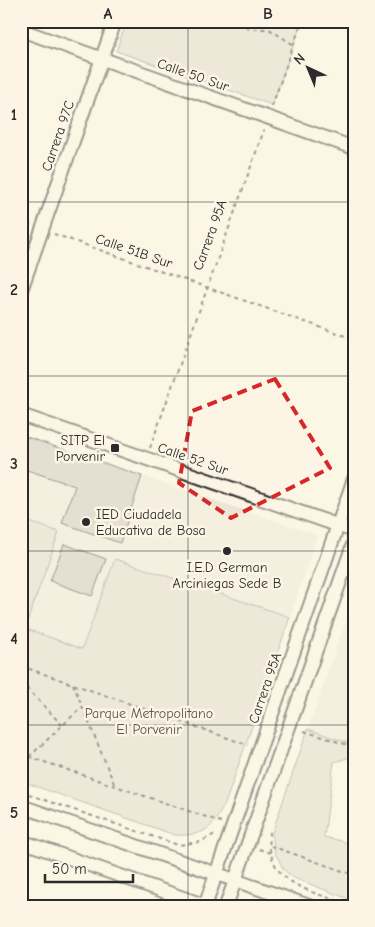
<svg xmlns="http://www.w3.org/2000/svg" width="375" height="927" font-family="'Comic Neue',sans-serif">
<rect width="100%" height="100%" fill="#fcf5e5"/>
<filter id="ink" filterUnits="userSpaceOnUse"><feTurbulence type="fractalNoise" baseFrequency=".02" numOctaves="2"/><feDisplacementMap in="SourceGraphic" scale="10" xChannelSelector="R" yChannelSelector="G"/><feConvolveMatrix kernelMatrix="1 2 1 2 8 2 1 2 1" color-interpolation-filters="sRGB"/></filter>
<g filter="url(#ink)">
<!-- built -->
<g fill="#ece6d7">
<path d="M 21,435 L 317,535 L 290,617 L 115,559 L 82,649 L 21,627 Z"/>
<path d="M 354,598 L 354,745 L 308,729 Z"/>
</g>
<!-- green -->
<g fill="#ded8ca" stroke="#84827a">
<path d="M 127,21 L 302,21 L 272,105 L 116,51 Z"/>
<path d="M 21,519 L 59,532 L 27,622 L 21,620 Z"/>
<path d="M 115,559 L 290,617 L 225,804 C 212,829 205,836 175,835 L 21,781 L 21,627 L 82,649 Z"/>
<path d="M 308,729 L 354,745 L 354,756 L 334,762 L 324,837 L 354,844 L 354,901 L 294,878 L 284,870 L 275,853 L 272,833 Z"/>
</g>
<!-- building -->
<g fill="#c8c3b7" stroke="#2b2b2b">
<path d="M 21,435 L 142,476 L 120,543 L 62,523 L 75,486 L 21,468 Z"/>
<path d="M 64,544 L 106,559 L 92,596 L 50,581 Z"/>
</g>
<g fill="none" stroke-linecap="round" stroke-linejoin="round">
<defs>
<g id="minor">
<path d="M 21,30 L 354,148"/>
<path d="M 21,290 L 115,21"/>
<path d="M 21,415 L 354,531"/>
<path d="M 21,806 L 309,906"/>
<path d="M 21,841 L 206,906"/>
<path d="M 205,906 L 354,479"/>
<path d="M 226,906 L 354,542"/>
</g>
</defs>
<!-- minor casing -->
<use href="#minor" stroke="#2b2b2b" stroke-width="16"/>
<!-- path -->
<g stroke="#2b2b2b" stroke-width="2" stroke-dasharray="4 4" stroke-linecap="butt">
<path d="M 231,21 L 250,29 L 269,29 L 294,45"/>
<path d="M 272,106 L 302,21"/>
<path d="M 21,222 L 31,225"/>
<path d="M 54,234 L 354,339"/>
<path d="M 150,448 L 264,130"/>
<path d="M 21,666 L 248,745"/>
<path d="M 21,682 L 62,725"/>
<path d="M 73,684 L 115,786"/>
<path d="M 304,731 L 354,747"/>
<path d="M 21,754 L 221,822"/>
<path d="M 29,757 L 82,707"/>
<path d="M 21,792 L 178,845 L 200,842 L 217,833"/>
<path d="M 270,832 C 264,886 313,891 353,906"/>
<path d="M 271,846 L 354,875"/>
<path d="M 259,849 L 271,853"/>
</g>
<!-- minor -->
<use href="#minor" stroke="#fcf5e5" stroke-width="12"/>
</g>
</g>
<!-- marked area -->
<path d="M0 0H375V927H0ZM 275,379 L 330,468 L 231,518 L 179,483 L 192,411 Z" fill="#fcf5e5" fill-opacity=".55" fill-rule="evenodd"/>
<path fill="none" stroke="#d62828" stroke-width="4" stroke-dasharray="10 6" stroke-linejoin="round" d="M 275,379 L 330,468 L 231,518 L 179,483 L 192,411 Z"/>
<!-- grid -->
<path fill="none" stroke="#2b2b2b" stroke-width="1" stroke-opacity="0.55" d="M 188,21 L 188,906M 21,202 L 354,202M 21,376 L 354,376M 21,551 L 354,551M 21,725 L 354,725"/>
<!-- markers -->
<g fill="#2b2b2b" stroke="#fcf5e5" stroke-width="2">
<rect x="110" y="443" width="10" height="10" rx="2.5"/>
<circle cx="86" cy="522" r="5"/>
<circle cx="227" cy="551" r="5"/>
</g>
<g text-anchor="middle" dominant-baseline="central" stroke-width="5" stroke-linejoin="round" paint-order="stroke">
<!-- street labels -->
<g font-size="14" fill="#2b2b2b" stroke="#fcf5e5">
<text transform="translate(193 75) rotate(19)">Calle 50 Sur</text>
<text transform="translate(58 136) rotate(-71)">Carrera 97C</text>
<text transform="translate(210 235) rotate(-70)">Carrera 95A</text>
<text transform="translate(134 251) rotate(19)">Calle 51B Sur</text>
<text transform="translate(193 459) rotate(19)">Calle 52 Sur</text>
<text transform="translate(265 688) rotate(-71)">Carrera 95A</text>
</g>
<!-- poi labels -->
<g font-size="14" fill="#2b2b2b" stroke="#fcf5e5" text-anchor="end">
<text x="105" y="440">SITP El<tspan x="105" dy="16">Porvenir</tspan></text>
<text x="96" y="514" text-anchor="start">IED Ciudadela<tspan x="96" dy="16">Educativa de Bosa</tspan></text>
<text x="227" y="567" text-anchor="middle">I.E.D German<tspan x="227" dy="16">Arciniegas Sede B</tspan></text>
</g>
<!-- park labels -->
<g font-size="14" fill="#585653" stroke="#fcf5e5">
<text x="149" y="713">Parque Metropolitano<tspan x="149" dy="16">El Porvenir</tspan></text>
</g>
</g>
<!-- margin -->
<rect width="375" height="927" fill="none" stroke="#fcf5e5" stroke-width="55"/>
<!-- north arrow -->
<g transform="translate(308 68) rotate(316)" stroke="#fcf5e5" stroke-width="4" paint-order="stroke">
<path d="M0-4L9 19L0 12L-9 19Z" fill="#2b2b2b"/>
<text y="-8" font-size="14" font-weight="bold" text-anchor="middle" fill="#2b2b2b">N</text>
</g>
<!-- scale -->
<path d="M45 874v8h88v-8" fill="none" stroke="#2b2b2b" stroke-width="2.5"/>
<text x="52" y="874" font-size="15" fill="#2b2b2b" stroke="#fcf5e5" stroke-width="4" paint-order="stroke">50 m</text>
<rect x="28" y="28" width="320" height="872" fill="none" stroke="#2b2b2b" stroke-width="2"/>
<g font-size="16" text-anchor="middle" font-weight="bold" fill="#2b2b2b">
<text x="108" y="19">A</text>
<text x="268" y="19">B</text>
<text x="14" y="120">1</text>
<text x="14" y="295">2</text>
<text x="14" y="469">3</text>
<text x="14" y="644">4</text>
<text x="14" y="818">5</text>
</g>
</svg>
